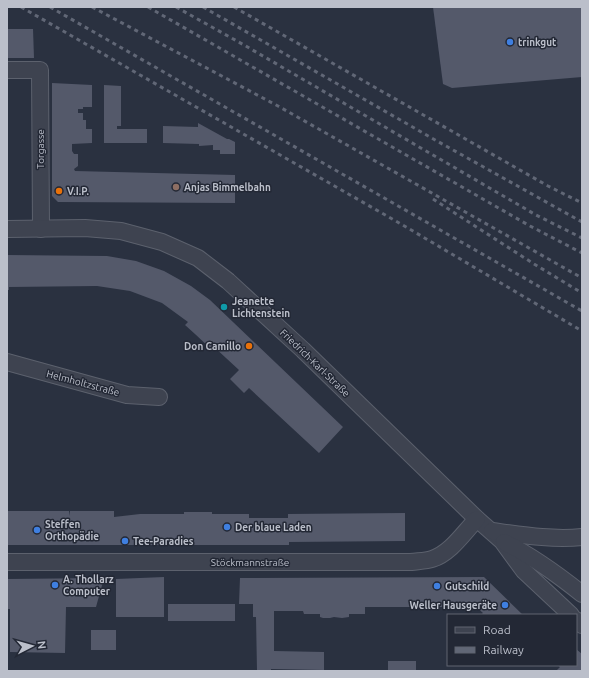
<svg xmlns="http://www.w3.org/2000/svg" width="589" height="678" font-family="Ubuntu,sans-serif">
<rect width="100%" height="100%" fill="#2a3140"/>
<!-- building -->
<g fill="#54596a">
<path d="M 433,7 L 582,7 L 582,77 L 452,88 L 443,84 Z"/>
<path d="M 7,29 L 33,29 L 34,58 L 7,58 Z"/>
<path d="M 52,83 L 92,85 L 92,107 L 83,107 L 83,109 L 78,109 L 78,113 L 83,113 L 83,120 L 86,120 L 86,129 L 92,129 L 92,143 L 72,144 L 72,151 L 74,154 L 78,154 L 78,166 L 74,169 L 75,171 L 235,175 L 235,203 L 58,202 L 52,196 Z"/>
<path d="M 104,85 L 121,86 L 121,126 L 117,126 L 117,129 L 147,129 L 147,143 L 104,143 Z"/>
<path d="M 198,123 L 227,139 L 229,139 L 235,142 L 235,154 L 220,154 L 220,150 L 213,150 L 213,145 L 199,146 L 199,144 L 163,143 L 163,126 L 198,127 Z"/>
<path d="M 7,255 L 107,256 L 136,261 L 164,271 L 191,286 L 210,300 L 343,427 L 319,453 L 249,388 L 244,393 L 230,379 L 239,370 L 213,346 L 211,349 L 195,334 L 185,325 L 188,322 L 162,303 L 130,291 L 97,286 L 9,287 L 9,290 L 7,290 Z"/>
<path d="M 7,511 L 69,511 L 69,516 L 70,511 L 114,511 L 114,517 L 140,514 L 184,514 L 184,512 L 212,512 L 212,514 L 249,514 L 249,518 L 288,518 L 288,514 L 405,513 L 405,541 L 289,542 L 289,545 L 7,545 Z"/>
<path d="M 164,577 L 164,617 L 116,617 L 116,579 Z"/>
<path d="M 484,577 L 523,615 L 481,615 L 483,613 L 474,605 L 472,607 L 365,607 L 365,614 L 349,614 L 349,617 L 342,618 L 334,617 L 330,618 L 323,618 L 320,617 L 320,614 L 304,614 L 303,611 L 274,611 L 274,651 L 324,652 L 324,670 L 271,669 L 271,671 L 257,671 L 256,617 L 253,617 L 253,604 L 239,604 L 240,578 Z"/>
<path d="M 104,578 L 96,607 L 66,607 L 65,653 L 10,652 L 10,609 L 7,609 L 7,579 Z"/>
<rect x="168" y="604" width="67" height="17"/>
<rect x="91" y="630" width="25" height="20"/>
<path d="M 576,649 L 582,654 L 582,671 L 556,671 L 560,667 L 557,665 L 576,665 Z"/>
<rect x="388" y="661" width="28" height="10"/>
</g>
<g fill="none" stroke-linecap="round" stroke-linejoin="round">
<defs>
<g id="street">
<path d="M 7,70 L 40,70 L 41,229"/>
<path d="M 7,229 L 85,228 L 121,231 L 162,242 L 198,258 L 228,281 L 303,350 L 477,519 L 502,541 L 524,571 L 571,615"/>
<path d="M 7,362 L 127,395 L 159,397"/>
<path d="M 492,531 C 522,535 552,540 582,537"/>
<path d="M 504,542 C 532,556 557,574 582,594"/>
<path d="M 7,562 L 411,562 C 418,561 426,561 432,559 C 451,553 464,532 477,519"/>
<path d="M 576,620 L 582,625"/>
</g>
</defs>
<!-- street casing -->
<use href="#street" stroke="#5c616d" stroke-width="18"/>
<!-- street -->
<use href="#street" stroke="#3e4350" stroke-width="16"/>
<!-- rail -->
<g stroke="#616776" stroke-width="3" stroke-dasharray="4 4" stroke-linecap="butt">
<path d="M 21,7 L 401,224 L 582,331"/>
<path d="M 50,7 L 582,311"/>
<path d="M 92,7 L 278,106 L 582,278"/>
<path d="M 148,7 L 530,226 L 582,253"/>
<path d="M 176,7 L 244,45 L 536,215 L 582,238"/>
<path d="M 203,7 L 437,141 L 582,222"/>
<path d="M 234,7 L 548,186 L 582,203"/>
<path d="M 433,199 L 534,264 L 582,293"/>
</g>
</g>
<!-- markers -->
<g fill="#3f7fe0" stroke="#232835" stroke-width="1.5">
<circle cx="510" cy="42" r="4"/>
<circle cx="227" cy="527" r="4"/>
<circle cx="37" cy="530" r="4"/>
<circle cx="125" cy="541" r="4"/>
<circle cx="55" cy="585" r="4"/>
<circle cx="437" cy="586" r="4"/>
<circle cx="505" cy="605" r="4"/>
</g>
<circle fill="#8d6e63" stroke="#232835" stroke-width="1.5" cx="176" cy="187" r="4"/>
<g fill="#e8710a" stroke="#232835" stroke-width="1.5">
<circle cx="59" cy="191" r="4"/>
<circle cx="249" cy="346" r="4"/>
</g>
<circle fill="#0f9aa8" stroke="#232835" stroke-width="1.5" cx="224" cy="307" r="4"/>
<g text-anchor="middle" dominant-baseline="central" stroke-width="3" stroke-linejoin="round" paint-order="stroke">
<!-- poi labels -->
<g font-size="10" font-weight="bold" fill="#bbbfca" stroke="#232835" text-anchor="start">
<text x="518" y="42">trinkgut</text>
<text x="184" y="187">Anjas Bimmelbahn</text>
<text x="67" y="191">V.I.P.</text>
<text x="232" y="301">Jeanette<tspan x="232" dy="12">Lichtenstein</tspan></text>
<text x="241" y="346" text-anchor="end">Don Camillo</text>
<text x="45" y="524">Steffen<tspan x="45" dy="12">Orthopädie</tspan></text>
<text x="235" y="527">Der blaue Laden</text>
<text x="133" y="541">Tee-Paradies</text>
<text x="63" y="579">A. Thollarz<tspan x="63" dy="12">Computer</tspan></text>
<text x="445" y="586">Gutschild</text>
<text x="497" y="605" text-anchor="end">Weller Hausgeräte</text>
</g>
<!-- street labels -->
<g font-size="10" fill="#bbbfca" stroke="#232835">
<text transform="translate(40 149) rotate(-90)">Torgasse</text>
<text transform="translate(315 363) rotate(44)">Friedrich-Karl-Straße</text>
<text transform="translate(83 383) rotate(15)">Helmholtzstraße</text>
<text x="250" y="562">Stöckmannstraße</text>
</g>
</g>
<!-- border -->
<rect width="589" height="678" fill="none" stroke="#bbbfca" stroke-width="16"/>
<!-- legend -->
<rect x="447" y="614" width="130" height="52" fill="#232835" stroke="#606471"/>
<rect x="455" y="627" width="20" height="6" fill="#3e4350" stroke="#606471"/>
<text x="483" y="634" font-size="12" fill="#bbbfca">Road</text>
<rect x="455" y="647" width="20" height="6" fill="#616776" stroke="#606471"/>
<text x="483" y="654" font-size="12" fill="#bbbfca">Railway</text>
<!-- north arrow -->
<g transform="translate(32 646) rotate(84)" stroke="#232835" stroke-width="3" paint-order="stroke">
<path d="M0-3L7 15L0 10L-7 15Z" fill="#bbbfca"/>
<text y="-6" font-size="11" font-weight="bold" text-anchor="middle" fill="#bbbfca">N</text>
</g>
</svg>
